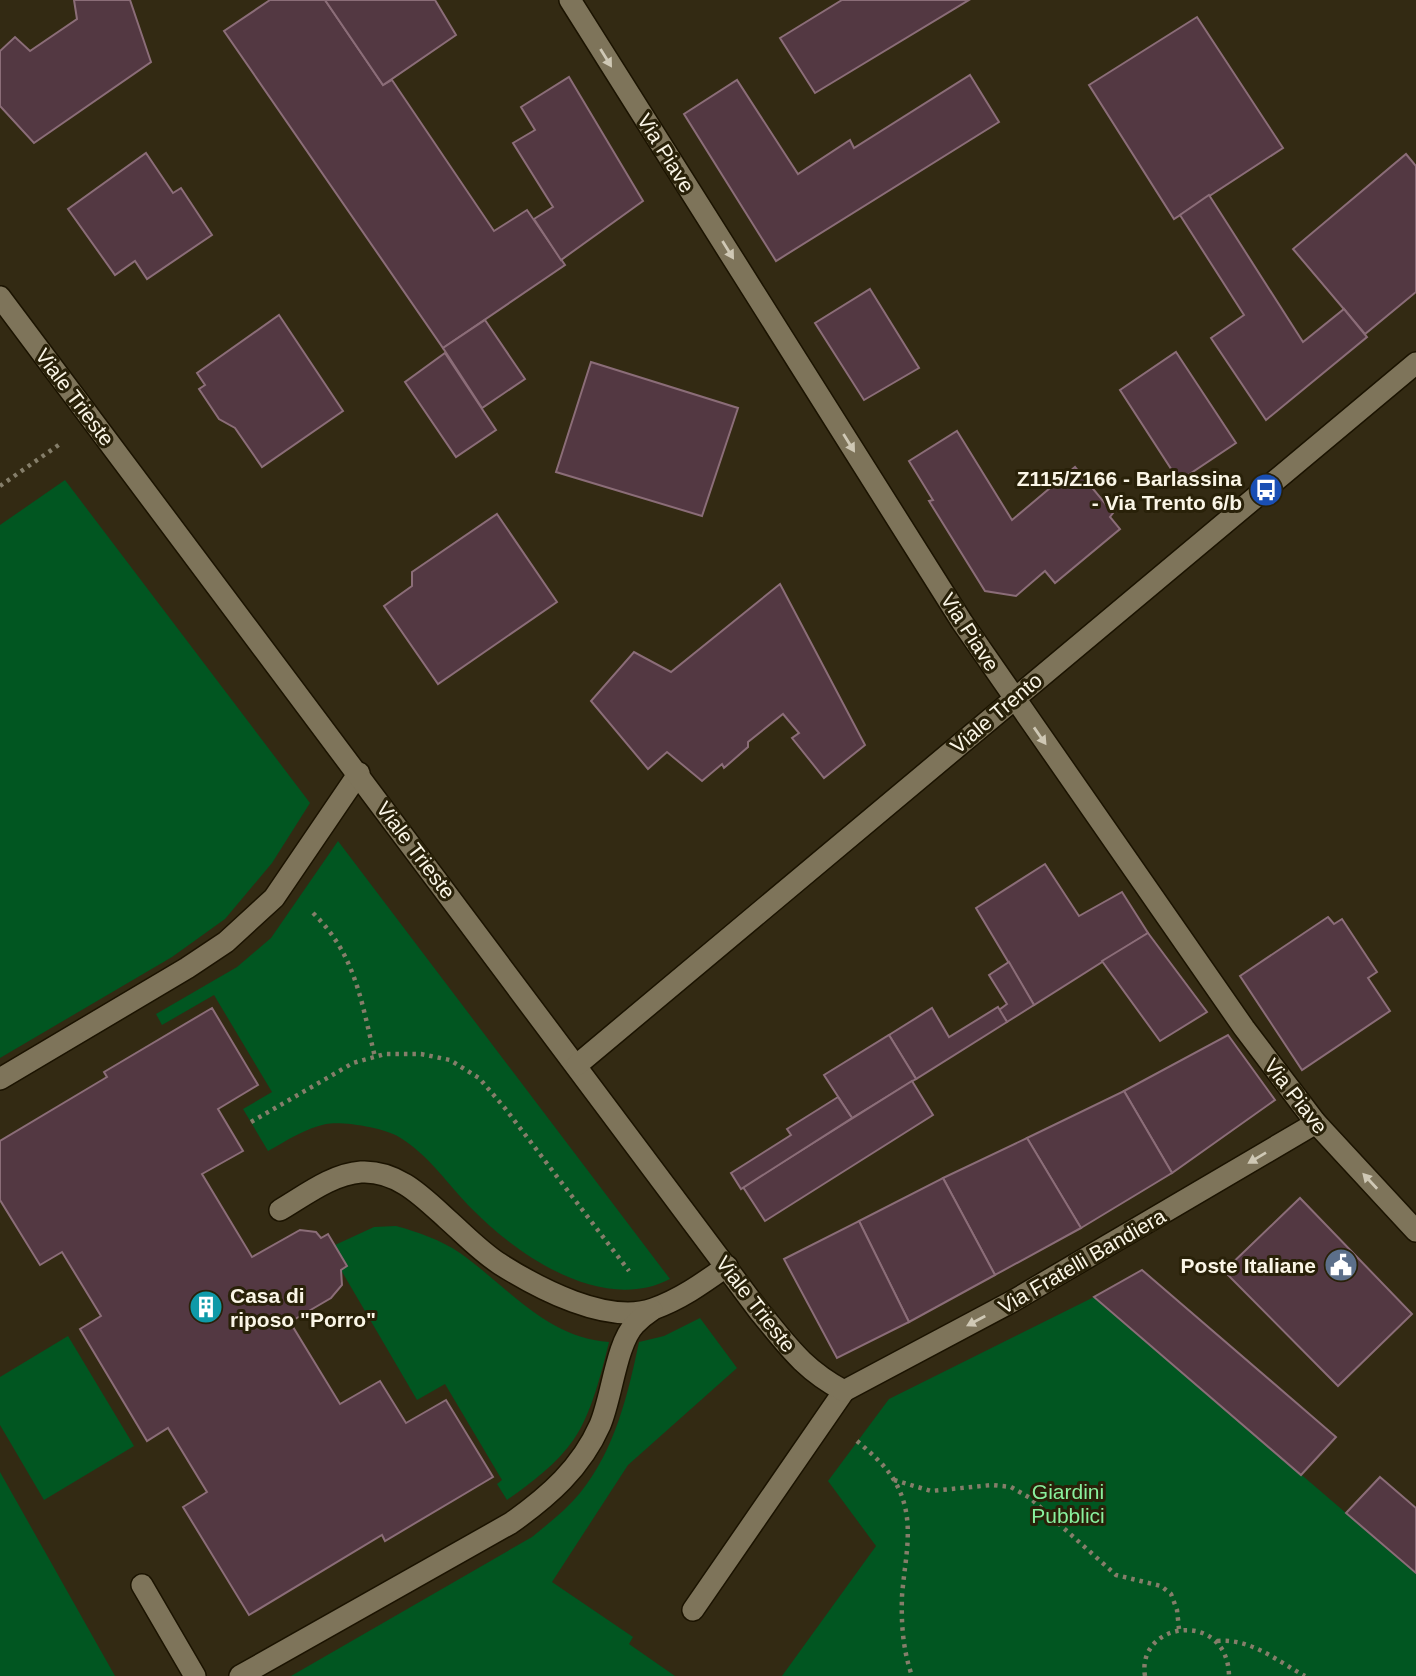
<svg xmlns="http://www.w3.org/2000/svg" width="1416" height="1676" font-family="Arial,sans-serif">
<rect width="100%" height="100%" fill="#332a13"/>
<!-- green -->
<g fill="#015621">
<path d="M 65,480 L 310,803 L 272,863 L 225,919 L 172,957 L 0,1058 L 0,525 Z"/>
<path d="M 338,841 L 670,1279 C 603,1314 518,1256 472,1209 C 448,1185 429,1155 399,1137 C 385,1128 343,1121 326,1124 C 306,1128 286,1141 268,1151 L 243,1109 L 272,1092 L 214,995 L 162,1025 L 156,1014 L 237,967 L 271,938 Z"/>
<path d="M 396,1226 C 418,1232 441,1240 460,1253 C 508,1287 547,1338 609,1342 C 602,1371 591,1415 574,1439 C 557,1464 531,1483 507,1500 L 497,1484 L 502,1480 L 445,1384 L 417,1400 L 341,1270 L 347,1266 L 335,1245 L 374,1227 Z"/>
<path d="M 1094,1297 L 1416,1573 L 1416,1676 L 782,1676 L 876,1546 L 828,1481 L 889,1399 Z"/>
<path d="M 700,1318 L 737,1368 L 628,1465 L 552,1582 L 633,1637 L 629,1644 L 675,1676 L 291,1676 L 532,1537 C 549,1523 566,1510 580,1493 C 615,1450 628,1394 639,1342 L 664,1336 Z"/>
<path d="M 68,1336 L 134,1446 L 44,1500 L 0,1425 L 0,1377 Z"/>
<path d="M 0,1472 L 115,1676 L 0,1676 Z"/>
</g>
<!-- building -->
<g fill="#533842" stroke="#8b6d78" stroke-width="2">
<path d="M 74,0 L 130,0 L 151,62 L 34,143 L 0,106 L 0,51 L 15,37 L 30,51 L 77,19 Z"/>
<path d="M 270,0 L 325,0 L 383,85 L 392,80 L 494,231 L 527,210 L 565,265 L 443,348 L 224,31 Z"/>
<path d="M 325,0 L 435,0 L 456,35 L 383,85 Z"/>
<path d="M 842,0 L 969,0 L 815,93 L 780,38 Z"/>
<path d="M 1197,17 L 1283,148 L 1174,219 L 1089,85 Z"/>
<path d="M 970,75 L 999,122 L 776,261 L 684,114 L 737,80 L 798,174 L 850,140 L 854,148 Z"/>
<path d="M 569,77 L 643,201 L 561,260 L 534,219 L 553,207 L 513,143 L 535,130 L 521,107 Z"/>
<path d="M 146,153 L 173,193 L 181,188 L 212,235 L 147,279 L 135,261 L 115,275 L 68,209 Z"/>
<path d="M 1406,154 L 1416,166 L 1416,292 L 1365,334 L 1293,249 Z"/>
<path d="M 1209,195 L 1303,342 L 1344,309 L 1367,337 L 1266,420 L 1211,338 L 1244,315 L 1180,215 Z"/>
<path d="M 870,289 L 919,368 L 864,400 L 815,323 Z"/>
<path d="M 279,315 L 343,411 L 262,467 L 235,428 L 219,419 L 199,389 L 205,385 L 197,373 Z"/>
<path d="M 485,320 L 525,379 L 482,408 L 443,348 Z"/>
<path d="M 1176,352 L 1236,443 L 1179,481 L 1120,390 Z"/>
<path d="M 445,353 L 496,430 L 456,457 L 405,382 Z"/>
<path d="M 591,362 L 738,408 L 702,516 L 556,472 Z"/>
<path d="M 957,431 L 1012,520 L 1075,467 L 1113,513 L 1110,517 L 1120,529 L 1055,583 L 1045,571 L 1016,596 L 985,591 L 929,501 L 933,500 L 909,461 Z"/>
<path d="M 497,514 L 557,602 L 438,684 L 384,606 L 412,586 L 412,572 Z"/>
<path d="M 780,584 L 865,745 L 824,778 L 792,738 L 799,733 L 783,714 L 748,742 L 748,747 L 724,768 L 722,764 L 702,781 L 667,752 L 648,769 L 591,701 L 634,652 L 671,672 Z"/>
<path d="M 1045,864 L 1079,916 L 1122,892 L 1148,933 L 1034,1005 L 976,908 Z"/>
<path d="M 1328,917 L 1334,924 L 1342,919 L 1377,972 L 1368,978 L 1390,1011 L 1302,1070 L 1240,976 Z"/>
<path d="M 1148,933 L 1207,1012 L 1160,1041 L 1102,961 Z"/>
<path d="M 1009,962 L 1034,1005 L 1007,1022 L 999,1010 L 1007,1004 L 989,975 Z"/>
<path d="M 998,1007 L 1007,1022 L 916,1079 L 889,1035 L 932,1008 L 949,1037 Z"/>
<path d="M 212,1008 L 258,1085 L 218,1109 L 243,1151 L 202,1174 L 252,1257 L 300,1230 L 316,1232 L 321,1238 L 328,1234 L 347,1266 L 341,1270 L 342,1285 L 331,1298 L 290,1322 L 340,1404 L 380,1381 L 406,1423 L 446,1400 L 493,1477 L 385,1541 L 382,1535 L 249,1615 L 183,1507 L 207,1492 L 168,1428 L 147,1441 L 80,1329 L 101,1316 L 62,1252 L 40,1265 L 0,1200 L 0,1141 L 107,1077 L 104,1072 Z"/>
<path d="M 889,1035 L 916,1079 L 852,1118 L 824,1075 Z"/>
<path d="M 1228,1035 L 1275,1100 L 1172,1173 L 1124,1091 Z"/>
<path d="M 912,1081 L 933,1115 L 765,1221 L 743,1187 Z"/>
<path d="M 1124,1091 L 1172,1173 L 1081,1228 L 1027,1138 Z"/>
<path d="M 838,1097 L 852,1118 L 741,1189 L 731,1173 L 791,1135 L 787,1129 Z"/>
<path d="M 1027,1138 L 1081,1228 L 995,1275 L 943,1178 Z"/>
<path d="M 943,1178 L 995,1275 L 909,1322 L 859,1221 Z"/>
<path d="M 1300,1198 L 1412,1314 L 1338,1386 L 1224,1271 Z"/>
<path d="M 859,1221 L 909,1322 L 837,1358 L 784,1259 Z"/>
<path d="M 1142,1270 L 1336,1437 L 1301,1475 L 1094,1297 Z"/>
<path d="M 1380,1477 L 1416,1508 L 1416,1573 L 1346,1513 Z"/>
</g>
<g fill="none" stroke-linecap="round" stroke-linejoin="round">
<defs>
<g id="lane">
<path d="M 0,1079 L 187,968 L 226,942 L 274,898 L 359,773"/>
<path d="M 280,1210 C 304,1196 332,1174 361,1172 C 397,1170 423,1197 447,1219 C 464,1234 481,1252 500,1264 C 538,1288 607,1325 653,1309 C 681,1299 703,1283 727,1266"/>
<path d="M 142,1585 L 195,1676"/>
<path d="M 693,1610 L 844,1391"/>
<path d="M 240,1676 L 511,1523 C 549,1496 581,1468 600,1425 C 612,1397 616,1344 635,1324 C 640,1319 646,1314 652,1310"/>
</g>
<g id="street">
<path d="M 570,0 L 962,622 L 1244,1028 L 1316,1123 L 1416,1231"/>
<path d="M 0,297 L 759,1311 C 788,1346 803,1369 844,1391 L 1013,1301 L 1316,1123"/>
<path d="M 577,1065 L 1416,363"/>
</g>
</defs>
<!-- lane casing -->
<use href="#lane" stroke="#1b1300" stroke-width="24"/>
<!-- street casing -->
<use href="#street" stroke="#1b1300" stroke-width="24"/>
<!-- path -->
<g stroke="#857e6a" stroke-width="4.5" stroke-dasharray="3.5 5" stroke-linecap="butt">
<path d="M 0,486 L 60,444"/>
<path d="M 313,913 C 356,955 361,1001 375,1057"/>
<path d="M 251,1122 L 353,1063 L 385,1054 L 421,1054 L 450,1060 L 479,1078 L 504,1107 L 629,1271"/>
<path d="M 857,1441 C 871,1453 885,1465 894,1480 C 917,1518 905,1555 902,1596 C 901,1624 903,1650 912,1676"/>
<path d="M 894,1480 L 931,1491 L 992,1485 L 1011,1487 L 1030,1498 L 1116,1575 L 1161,1586 L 1171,1594 L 1177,1610 L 1179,1629"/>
<path d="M 1217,1641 C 1251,1638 1277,1661 1305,1676"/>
<path d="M 1145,1676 C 1136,1621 1228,1609 1229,1676"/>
</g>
<!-- lane -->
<use href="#lane" stroke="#7e745a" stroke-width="21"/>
<!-- street -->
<use href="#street" stroke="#7e745a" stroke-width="21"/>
</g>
<!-- one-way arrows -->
<defs><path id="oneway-solid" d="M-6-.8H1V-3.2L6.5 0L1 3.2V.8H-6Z" transform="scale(1.75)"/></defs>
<g fill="#cfc8b5">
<use href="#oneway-solid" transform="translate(606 58) rotate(58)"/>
<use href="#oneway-solid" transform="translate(728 250) rotate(58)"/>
<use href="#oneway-solid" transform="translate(849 443) rotate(58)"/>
<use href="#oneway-solid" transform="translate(1040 736) rotate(55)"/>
<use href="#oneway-solid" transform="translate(1257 1158) rotate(149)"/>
<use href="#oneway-solid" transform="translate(1370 1181) rotate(-133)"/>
<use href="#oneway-solid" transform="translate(976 1321) rotate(152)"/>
</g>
<!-- icons -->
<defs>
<symbol id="bus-disc" viewBox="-11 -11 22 22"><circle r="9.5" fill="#1a4fb4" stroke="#292109"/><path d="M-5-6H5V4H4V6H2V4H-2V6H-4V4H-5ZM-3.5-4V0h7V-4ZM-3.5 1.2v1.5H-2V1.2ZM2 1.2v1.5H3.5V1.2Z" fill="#fff"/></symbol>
<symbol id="civic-disc" viewBox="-11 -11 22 22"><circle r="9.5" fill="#5c6f8a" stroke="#292109"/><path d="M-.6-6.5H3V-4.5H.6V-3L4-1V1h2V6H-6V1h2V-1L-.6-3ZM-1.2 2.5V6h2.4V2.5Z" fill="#fff"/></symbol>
<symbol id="building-disc" viewBox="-11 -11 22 22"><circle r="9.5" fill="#0f9aa8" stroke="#292109"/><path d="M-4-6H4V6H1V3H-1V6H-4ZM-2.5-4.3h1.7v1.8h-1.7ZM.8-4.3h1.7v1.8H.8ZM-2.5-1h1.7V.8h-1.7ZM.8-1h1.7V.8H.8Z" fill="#fff"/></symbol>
</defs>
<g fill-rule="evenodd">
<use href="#bus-disc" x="1247" y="471" width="38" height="38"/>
<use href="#civic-disc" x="1322" y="1246" width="38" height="38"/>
<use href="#building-disc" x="187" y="1288" width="38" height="38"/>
</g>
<g text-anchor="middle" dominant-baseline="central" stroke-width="6" stroke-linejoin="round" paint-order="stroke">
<!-- street labels -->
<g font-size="21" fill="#faf5e6" stroke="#292109">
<text transform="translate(666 153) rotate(58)">Via Piave</text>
<text transform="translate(75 397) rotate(53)">Viale Trieste</text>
<text transform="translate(970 632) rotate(57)">Via Piave</text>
<text transform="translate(996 713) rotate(-40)">Viale Trento</text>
<text transform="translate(416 850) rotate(53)">Viale Trieste</text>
<text transform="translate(1296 1096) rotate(52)">Via Piave</text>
<text transform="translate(1082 1261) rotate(-30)">Via Fratelli Bandiera</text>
<text transform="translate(756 1304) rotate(52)">Viale Trieste</text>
</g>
<!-- poi labels -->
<g font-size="21" font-weight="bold" fill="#faf5e6" stroke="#292109" text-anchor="end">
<text x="1242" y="478">Z115/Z166 - Barlassina<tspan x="1242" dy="24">- Via Trento 6/b</tspan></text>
<text x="1316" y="1265">Poste Italiane</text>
<text x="230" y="1295" text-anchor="start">Casa di<tspan x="230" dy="24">riposo "Porro"</tspan></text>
</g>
<!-- park labels -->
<g font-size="21" fill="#89f09d" stroke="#292109">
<text x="1068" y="1491">Giardini<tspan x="1068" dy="24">Pubblici</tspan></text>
</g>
</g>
</svg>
